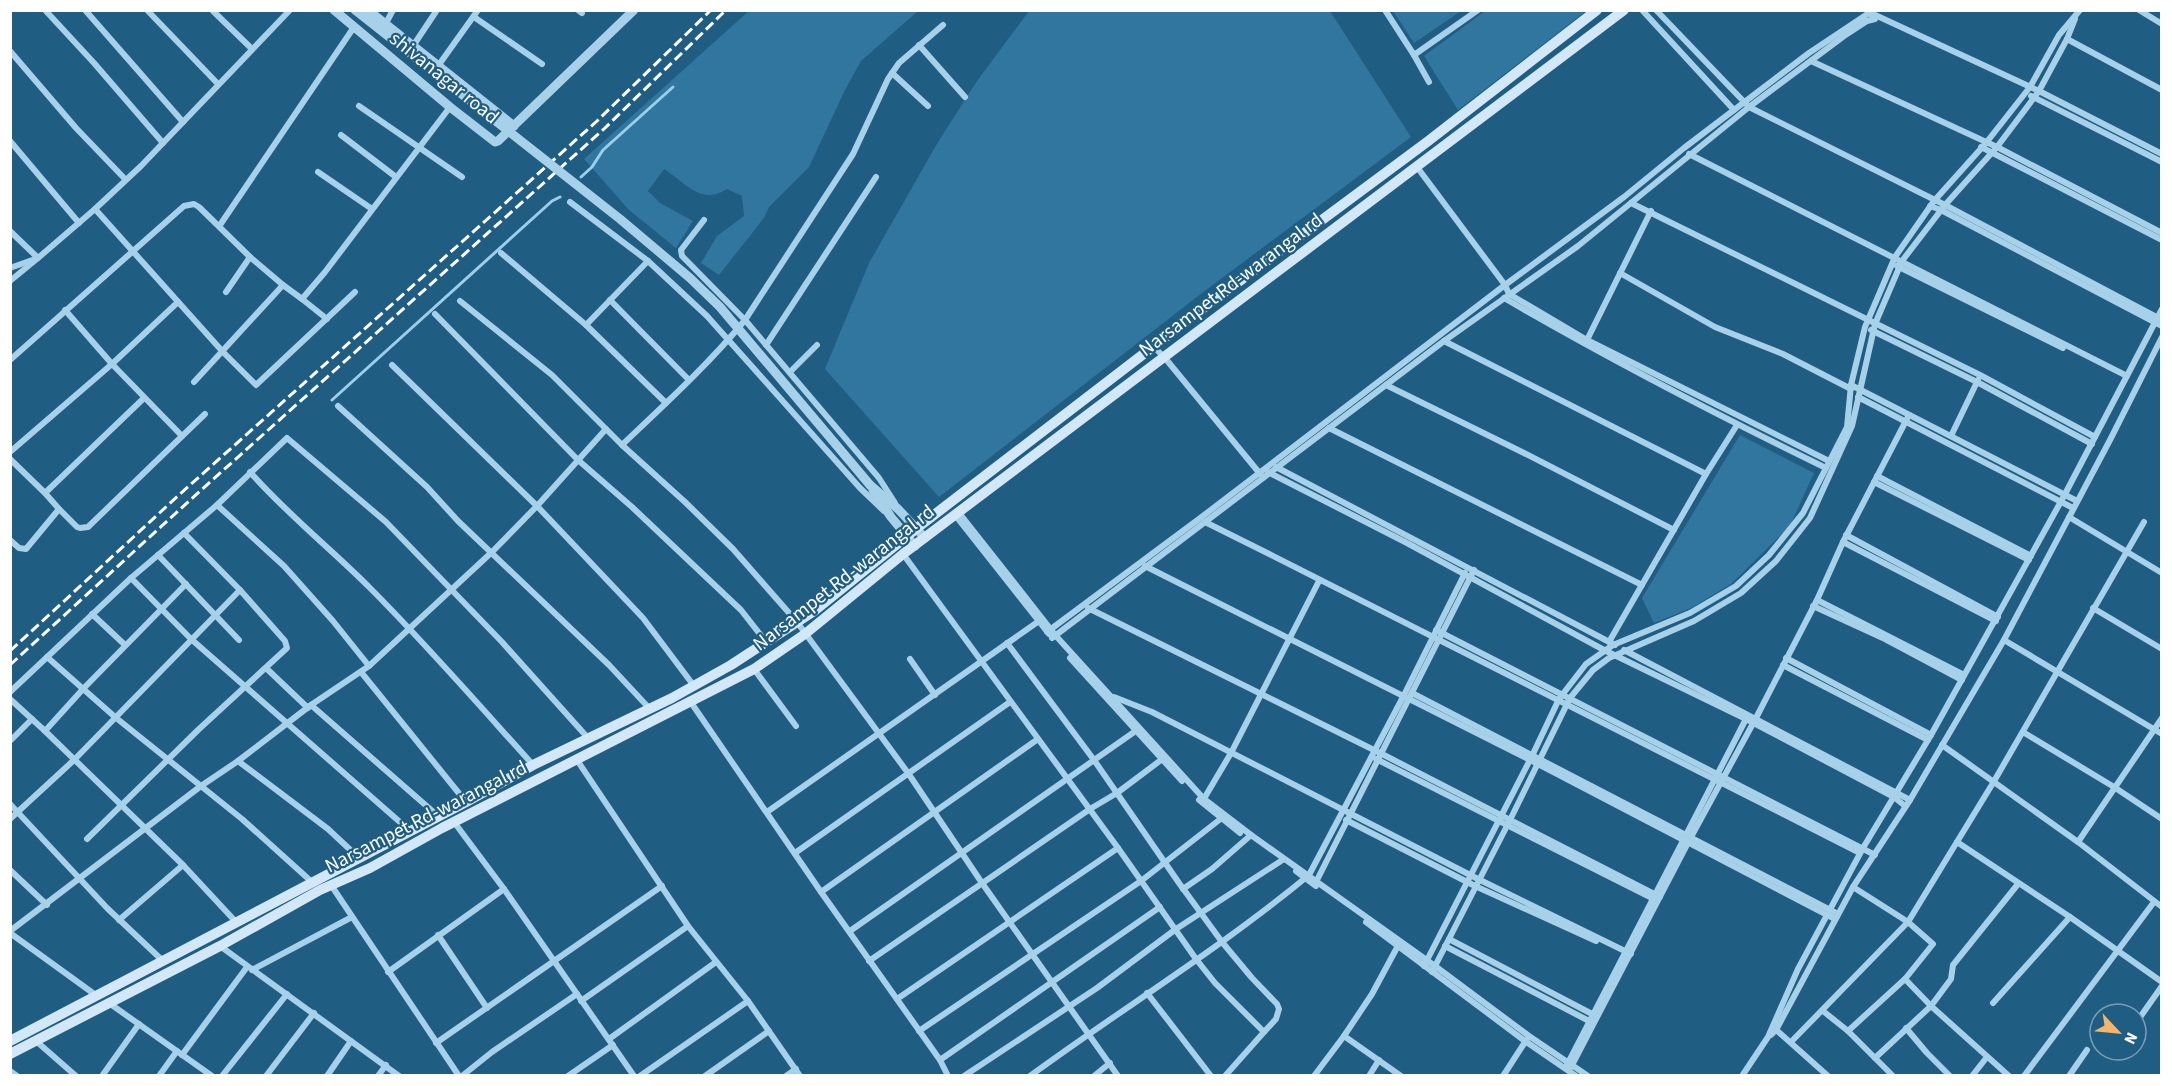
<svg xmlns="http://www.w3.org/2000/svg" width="2172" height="1086" font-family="'Source Sans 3',sans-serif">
<rect width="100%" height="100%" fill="#205d83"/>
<!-- green -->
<g fill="#30769f">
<path d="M 750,10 L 918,11 L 861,61 L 845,90 L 809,167 L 769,207 L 764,218 L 719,275 L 701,263 L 717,236 L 744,216 L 742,196 L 727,189 C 701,206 686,183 664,169 L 648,191 L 660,203 L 693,221 L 676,248 L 629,210 L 584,159 Z"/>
<path d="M 1029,11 L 1330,11 L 1411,137 L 1202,293 L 939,497 L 825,369 L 869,263 L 938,142 L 977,81 Z"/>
<path d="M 1393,11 L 1461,11 L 1414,43 Z"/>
<path d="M 1485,11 L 1586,11 L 1458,110 L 1424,56 Z"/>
<path d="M 1740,435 L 1814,473 L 1790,526 L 1731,584 L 1691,608 L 1654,623 L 1642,598 Z"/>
</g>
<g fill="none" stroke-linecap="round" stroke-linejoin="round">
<!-- stream -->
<g stroke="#9bceea" stroke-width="3">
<path d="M 581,177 L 592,167 L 603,150 L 673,87"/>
<path d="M 332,400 L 552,201 L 560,197"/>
</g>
<!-- minor -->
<g stroke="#a7d0e9" stroke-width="6">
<path d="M 45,10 L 94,63 L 163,143"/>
<path d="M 85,10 L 183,122"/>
<path d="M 147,10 L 218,84"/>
<path d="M 212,10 L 252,49"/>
<path d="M 578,10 L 582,13"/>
<path d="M 1385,10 L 1414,55"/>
<path d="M 1642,10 L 1734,110"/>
<path d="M 1656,10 L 1749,107 L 1945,205 L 2162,320"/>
<path d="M 2139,10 L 2162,24"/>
<path d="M 1873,14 L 2039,91 L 2162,154"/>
<path d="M 474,17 L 542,64"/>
<path d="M 385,25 L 393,10"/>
<path d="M 2067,39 L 2162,90"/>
<path d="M 919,45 L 965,97"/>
<path d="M 413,46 L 437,10"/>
<path d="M 10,51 L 76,128 L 125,179"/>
<path d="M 1811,61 L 1997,147 L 2162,233"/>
<path d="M 438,66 L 478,10"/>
<path d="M 892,73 L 928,106"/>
<path d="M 1429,82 L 1414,55 L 1478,10"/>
<path d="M 2031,96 L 2162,162"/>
<path d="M 359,106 L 462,177"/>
<path d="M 341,135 L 396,177"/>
<path d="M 10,141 L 79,223"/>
<path d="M 1981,147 L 2162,240"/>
<path d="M 1689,154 L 2127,376"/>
<path d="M 1417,167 L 1505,285 L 1509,294 L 1587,340 L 1829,461"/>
<path d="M 318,172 L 372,209"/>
<path d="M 570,202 L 648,261 L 707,316 L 860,488 L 884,511"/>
<path d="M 1631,203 L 1980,375 L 2095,437"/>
<path d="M 1930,206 L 1941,210 L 2162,326"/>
<path d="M 95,209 L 223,352 L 256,385 L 355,292"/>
<path d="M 704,220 L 681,250 L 682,256 L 745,320 L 879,478 L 895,503"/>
<path d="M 220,225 L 354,27"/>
<path d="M 10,231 L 38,258 L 10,281"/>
<path d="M 501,253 L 586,325 L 666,403"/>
<path d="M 1897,266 L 2063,348"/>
<path d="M 10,268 L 38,258 L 95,209 L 141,166 L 290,10"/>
<path d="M 1620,273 L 1715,327 L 1783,354 L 1851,389"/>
<path d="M 226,292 L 250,257"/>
<path d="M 1504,298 C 1609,359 1717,415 1826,468"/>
<path d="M 302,299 L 327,319"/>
<path d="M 610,300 L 689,380"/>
<path d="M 460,301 L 552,375 L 606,429"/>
<path d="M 178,302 L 112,364 L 182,436"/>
<path d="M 435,314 L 578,460 L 632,507 L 741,610 L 766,642"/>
<path d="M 586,325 L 648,261"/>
<path d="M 1871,330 L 1977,382 L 2092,444"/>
<path d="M 1587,340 L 1651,211"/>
<path d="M 1444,341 L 1706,474"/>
<path d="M 766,345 L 876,177"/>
<path d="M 1153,346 L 1165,358 L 1261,475"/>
<path d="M 10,360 L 184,206 L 194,204 L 199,207 L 250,257 L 283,285"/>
<path d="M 392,365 L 537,506 L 643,618 L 694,686"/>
<path d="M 790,372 L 817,345"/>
<path d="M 194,382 L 283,285 L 302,299 L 325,272 L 450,107"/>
<path d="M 1386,385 L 1524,453 L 1674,530"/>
<path d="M 1851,385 L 2077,501"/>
<path d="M 1858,397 L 2073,508"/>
<path d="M 338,406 L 427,487 L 458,521 L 609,665 L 649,708"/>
<path d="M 1329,428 L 1642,585"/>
<path d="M 1951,436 L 1978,380"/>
<path d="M 622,445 L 685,502 L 733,549 L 797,622 L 908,773 L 982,883 L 1118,1076"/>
<path d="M 10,452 L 112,364 L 65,310"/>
<path d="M 10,459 L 45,493 L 59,509"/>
<path d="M 1276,467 L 1615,645"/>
<path d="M 250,472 C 287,514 330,548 369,587 C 426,644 479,705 533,765"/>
<path d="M 1268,472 L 1407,543 L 1604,650 L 1746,719 L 1894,797 L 1905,806"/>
<path d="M 1877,476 L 2031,556"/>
<path d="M 1874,482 L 2029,560"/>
<path d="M 45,493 L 144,398"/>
<path d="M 217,505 L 284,566 L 333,621 L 369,666"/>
<path d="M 960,514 L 1056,636 L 1204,799 L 1251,835 L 1435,966 L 1529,1036 L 1588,1076"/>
<path d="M 955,515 L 1049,634"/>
<path d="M 2069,517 L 2162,573"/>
<path d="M 1205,522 C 1424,631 1642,742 1860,853"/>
<path d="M 1846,535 L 1998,617"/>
<path d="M 10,540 L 19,548 L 26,549 L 59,509 L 77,527 L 80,528 L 88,527 L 205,414"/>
<path d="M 1843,542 L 1996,621"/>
<path d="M 903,554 L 1118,848 L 1196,959 L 1215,983 L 1264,1032 L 1225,1076"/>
<path d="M 158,555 L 239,640"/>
<path d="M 1145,566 L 1538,764 L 1835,919"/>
<path d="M 131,578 L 191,639 L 409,830"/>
<path d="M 186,584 L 83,689 L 45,731 L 183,865 L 236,922"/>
<path d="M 1817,600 L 1964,675"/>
<path d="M 1813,606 L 1885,639 L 1962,680"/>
<path d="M 1088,608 L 1382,754 L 1660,897"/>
<path d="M 2093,608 L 2162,649"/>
<path d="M 92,614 L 125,645"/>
<path d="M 1436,630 L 1875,855"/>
<path d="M 1047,632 L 1199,519 L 1505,285 L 1624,197 L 1684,148 L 1809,53 L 1869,13 L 1869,14"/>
<path d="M 1052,638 L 1444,341 L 1578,246 L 1749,107 L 1844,36 L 1867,21 L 1875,19 L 1867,10"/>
<path d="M 2004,640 L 2162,734"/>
<path d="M 1609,642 L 1706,474 L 1737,425"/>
<path d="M 1007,643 L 1094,760 L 1179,883 L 1222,942 L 1252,978 L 1277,1004 L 1279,1009 L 1276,1019 L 1264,1032"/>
<path d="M 1624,650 L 1910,800"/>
<path d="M 47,657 L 115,717 L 242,819 L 313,883"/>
<path d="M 1070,658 L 1182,781"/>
<path d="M 1786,658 L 1931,735"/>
<path d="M 910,659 L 935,695"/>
<path d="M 1783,665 L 1928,740"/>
<path d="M 266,668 L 308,708"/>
<path d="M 754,669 L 796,726"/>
<path d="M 361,672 L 466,802"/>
<path d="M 10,692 L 131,578 L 217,505 L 287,438 L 386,522 L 502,642 L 588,738"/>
<path d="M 1412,693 L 1838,914"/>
<path d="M 1114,697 L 1152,712 L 1478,879 L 1631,954"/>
<path d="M 10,699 L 45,731"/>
<path d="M 690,701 L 821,892 L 940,1060 L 948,1076"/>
<path d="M 311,705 L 438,816"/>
<path d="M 2023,732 L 2114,787 L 2162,819"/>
<path d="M 10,741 L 32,719"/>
<path d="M 1942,745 L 2078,842 L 2162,907"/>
<path d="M 1376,759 L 1654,899"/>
<path d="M 577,760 L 688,926 L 748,1001 L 800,1076"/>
<path d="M 238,761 L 328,829 L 359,858"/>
<path d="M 1199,800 L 1240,833"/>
<path d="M 1202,802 L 1231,753 L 1319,581"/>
<path d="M 10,804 L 107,908 L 163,961"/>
<path d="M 767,812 L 1039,621"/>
<path d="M 10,819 L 74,760 L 240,590"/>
<path d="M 1346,820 L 1475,886 L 1596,941"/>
<path d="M 454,822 L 504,889 L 634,1076"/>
<path d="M 87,839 L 198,730 L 287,648 L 285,641 L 240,590 L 184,533"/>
<path d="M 1957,842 L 2070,917 L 2162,982"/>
<path d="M 2078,842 L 2162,718"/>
<path d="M 795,853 L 1010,702"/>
<path d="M 10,870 L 47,905"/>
<path d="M 1296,871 L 1316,886"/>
<path d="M 1315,884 L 1474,570"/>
<path d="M 331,885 L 459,1076"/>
<path d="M 1183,889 L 1212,869 L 1251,835"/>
<path d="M 821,892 L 1038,739"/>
<path d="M 119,920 L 183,865"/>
<path d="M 1366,922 L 1525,1041 L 1576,1076"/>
<path d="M 10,931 L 201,786 L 238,761 L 311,705 L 369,666 L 492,552 L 537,506 L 606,429 L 622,445 C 664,405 708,365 745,320 L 853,154 L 888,79 L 899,63 L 943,25"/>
<path d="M 850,931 L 1137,730"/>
<path d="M 10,933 L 97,996"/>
<path d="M 438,935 L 487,1008"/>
<path d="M 1449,939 L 1594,1015"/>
<path d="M 220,946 L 399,1076"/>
<path d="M 1445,946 L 1591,1022"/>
<path d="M 869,961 L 1090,809 L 1117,793 L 1165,757"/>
<path d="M 1424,966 L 1532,756 L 1559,699 L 1586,664 L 1613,645 L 1690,613 L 1736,586 L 1769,555 L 1803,513 L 1847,427 L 1851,385 L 1865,327 L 1895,257 L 1934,201 L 1986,143 L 2030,87 L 2059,35 L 2080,10"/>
<path d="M 252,970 L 352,917"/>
<path d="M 388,972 L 504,889"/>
<path d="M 1432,972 L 1510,820 L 1570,698 L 1593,670 L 1609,658 L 1694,621 L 1741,593 L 1776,561 L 1810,518 L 1852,426 L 1875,324 L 1902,261 L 1945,205 L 1997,147 L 2039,91 L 2067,39 L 2075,19"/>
<path d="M 1905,979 L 1931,1006 L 2009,1076"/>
<path d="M 1147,993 L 1211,1076"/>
<path d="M 897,999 L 1118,848"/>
<path d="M 581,1001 L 688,926"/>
<path d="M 109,1003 L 212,1076"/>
<path d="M 1993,1003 L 2070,917"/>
<path d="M 1823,1011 L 1848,1031 L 1893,1076"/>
<path d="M 2136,1023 L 2162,986"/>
<path d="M 1774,1028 L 1828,1076"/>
<path d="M 1906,1028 L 1927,1053 L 1950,1076"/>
<path d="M 919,1031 L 1141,881 L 1223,817"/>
<path d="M 1848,1031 L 1905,979 L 1933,944 L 1908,922 L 1853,887"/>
<path d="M 1771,1035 L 1776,1030 L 1853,887 L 1910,800 L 2004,640 L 2110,440 L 2162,337"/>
<path d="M 1344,1036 L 1401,1076"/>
<path d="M 609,1039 L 716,962"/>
<path d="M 36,1041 L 76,1076"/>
<path d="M 1791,1042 L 1908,922 L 1993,783 L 2144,522"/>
<path d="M 436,1043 L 662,886"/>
<path d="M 182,1055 L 247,967"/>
<path d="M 2114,1056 L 2118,1050"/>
<path d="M 1875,1058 L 1931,1006 L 1951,979 L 1953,965 L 2018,884"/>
<path d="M 940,1060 L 1160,907"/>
<path d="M 1567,1065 L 1747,717"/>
<path d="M 1571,1067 L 1691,837 L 1756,718 L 1817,600 L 1843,542 L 1909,415"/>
<path d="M 10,1071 L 17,1076"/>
<path d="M 102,1076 L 139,1024"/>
<path d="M 159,1076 L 177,1051"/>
<path d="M 222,1076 L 287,994"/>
<path d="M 266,1076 L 314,1013"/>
<path d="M 327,1076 L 351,1041"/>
<path d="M 378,1076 L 386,1065"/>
<path d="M 462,1076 L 492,1052 L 577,994"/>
<path d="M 568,1076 L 613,1045"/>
<path d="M 640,1076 L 748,1001"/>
<path d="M 705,1076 L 769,1031"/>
<path d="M 786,1076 L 796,1069"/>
<path d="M 964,1076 L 1097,988 L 1176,929 L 1284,859"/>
<path d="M 1030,1076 C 1123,1008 1221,948 1309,875 L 1403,697 L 1465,573"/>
<path d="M 1094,1076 L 1110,1063"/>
<path d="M 1314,1076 L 1344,1036 L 1372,994 L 1400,942"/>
<path d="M 1369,1076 L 1379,1060"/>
<path d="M 1503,1076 L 1527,1039"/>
<path d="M 1742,1076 L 1768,1037 L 1798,969 L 1863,848 L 1931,735 L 2064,496 L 2162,309"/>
<path d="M 1972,1076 L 1987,1057"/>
<path d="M 2024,1076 L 2154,902"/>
<path d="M 2069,1076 L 2087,1050"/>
</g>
<!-- tertiary -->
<g stroke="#a7d0e9" stroke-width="9">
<path d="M 334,10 L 450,107 L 495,142 L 498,141 L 634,10"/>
<path d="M 368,10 L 514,126"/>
<path d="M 870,485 L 898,509 L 925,538"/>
<path d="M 873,490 L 891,517 L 915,546"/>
</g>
<!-- secondary -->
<g stroke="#d2e8f7" stroke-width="10">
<path d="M 10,1041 L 466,802 L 533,765 L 672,698 L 731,665 L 814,611 L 917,528 L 1206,306 L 1427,142 L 1597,10"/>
<path d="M 10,1054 L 220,946 L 320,890 L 370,868 L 442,828 L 754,669 L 805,634 L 903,554 L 1624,10"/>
</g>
<!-- rail -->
<g stroke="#fff" stroke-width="3" stroke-dasharray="10 4.5" stroke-linecap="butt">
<path d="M 10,651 L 180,494 L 597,121 L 711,10"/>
<path d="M 10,665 L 189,501 L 605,128 L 726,10"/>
</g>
<!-- tertiary-bridge -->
<path stroke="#a7d0e9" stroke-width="9" d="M 355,10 L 620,219 L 690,278 L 720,307 L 870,485"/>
</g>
<g text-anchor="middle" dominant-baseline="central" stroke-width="4.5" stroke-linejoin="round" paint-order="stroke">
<!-- street labels -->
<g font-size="20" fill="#fff" stroke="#205d83">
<text transform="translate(444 78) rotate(39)">shivanagar road</text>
<text transform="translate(1231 285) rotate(-37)">Narsampet Rd-warangal rd</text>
<text transform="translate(844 578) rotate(-38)">Narsampet Rd-warangal rd</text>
<text transform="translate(426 817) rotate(-27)">Narsampet Rd-warangal rd</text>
</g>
</g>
<!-- border -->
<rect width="2172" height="1086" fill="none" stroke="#ffffff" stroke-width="24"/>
<!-- north arrow -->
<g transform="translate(2118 1032) rotate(116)"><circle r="28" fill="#205d83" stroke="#799eb5" stroke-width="1.5"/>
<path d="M0-4.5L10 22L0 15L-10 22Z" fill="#f6b468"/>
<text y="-9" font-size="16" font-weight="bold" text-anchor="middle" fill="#ffffff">N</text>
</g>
</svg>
